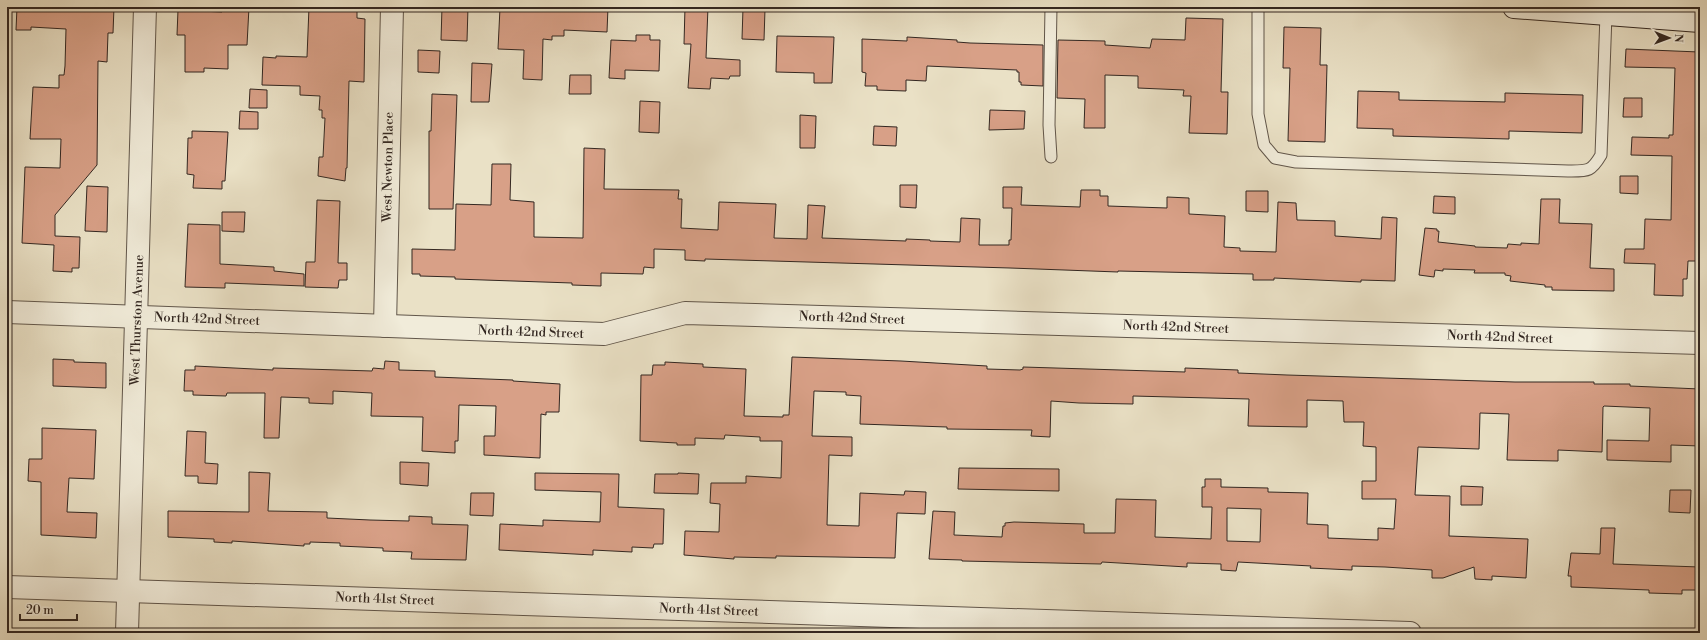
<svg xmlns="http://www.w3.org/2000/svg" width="1707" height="640" font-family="'Libre Bodoni',serif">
<rect width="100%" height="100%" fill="#eae1c6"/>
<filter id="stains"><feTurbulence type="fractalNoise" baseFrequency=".005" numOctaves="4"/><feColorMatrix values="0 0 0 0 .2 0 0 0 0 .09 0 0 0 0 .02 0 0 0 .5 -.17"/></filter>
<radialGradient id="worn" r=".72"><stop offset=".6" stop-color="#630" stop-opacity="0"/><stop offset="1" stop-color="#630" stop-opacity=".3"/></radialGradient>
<!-- building -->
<g fill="#d8a087" stroke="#332721" fill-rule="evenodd">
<path d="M 17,7 L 114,7 L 113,33 L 108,33 L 107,62 L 98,61 L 97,165 L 55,215 L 55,236 L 80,237 L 79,268 L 72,268 L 72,272 L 53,271 L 54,245 L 22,243 L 25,167 L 60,168 L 61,139 L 30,139 L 33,87 L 59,88 L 59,75 L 64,75 L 65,66 L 66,29 L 31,27 L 31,30 L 16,30 Z"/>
<path d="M 222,7 L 249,7 L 247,45 L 228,45 L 228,69 L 204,68 L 204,72 L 185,72 L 185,35 L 177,35 L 178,10 L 222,12 Z"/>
<path d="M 309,7 L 334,7 L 333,11 L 357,11 L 357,18 L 365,19 L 364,82 L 349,81 L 347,168 L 346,168 L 345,181 L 318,176 L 319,157 L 323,157 L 325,118 L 322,118 L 322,110 L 319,110 L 320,96 L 300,95 L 300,86 L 262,85 L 263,57 L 276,58 L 276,56 L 307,57 Z"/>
<path d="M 442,7 L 468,7 L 467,41 L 441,40 Z"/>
<path d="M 608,7 L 607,32 L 564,30 L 564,36 L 552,36 L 552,40 L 543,39 L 542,80 L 523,79 L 524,50 L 498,49 L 500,8 Z"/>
<path d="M 685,7 L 708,7 L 706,58 L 740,60 L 740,76 L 730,76 L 729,79 L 711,78 L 710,89 L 688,88 L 691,44 L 684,44 Z"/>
<path d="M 743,8 L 765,9 L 764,40 L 742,39 Z"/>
<path d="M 1186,18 L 1223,19 L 1221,92 L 1228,92 L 1227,134 L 1189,133 L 1191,96 L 1183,96 L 1184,90 L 1138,88 L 1138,76 L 1105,75 L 1105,128 L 1084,128 L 1085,99 L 1057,98 L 1058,40 L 1105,41 L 1105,45 L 1150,48 L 1152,39 L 1185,40 Z"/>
<path d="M 1284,27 L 1321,28 L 1320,65 L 1327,65 L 1325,142 L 1288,141 L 1290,68 L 1283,68 Z"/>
<path d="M 636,35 L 650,35 L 650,40 L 660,40 L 659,71 L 625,70 L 625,79 L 609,78 L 611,40 L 636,41 Z"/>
<path d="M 777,36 L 834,37 L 832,83 L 814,83 L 814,73 L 776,72 Z"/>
<path d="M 907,37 L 957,40 L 957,42 L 970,43 L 1043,45 L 1043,86 L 1021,85 L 1021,82 L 1019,82 L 1019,72 L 1017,72 L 1017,70 L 927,66 L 926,81 L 906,80 L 906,91 L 877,90 L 877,86 L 865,86 L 866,73 L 862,72 L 862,39 L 907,41 Z"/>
<path d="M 1626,49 L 1699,52 L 1700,141 L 1697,261 L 1688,261 L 1687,279 L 1683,279 L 1683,296 L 1654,295 L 1655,264 L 1624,263 L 1625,249 L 1644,249 L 1645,219 L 1671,220 L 1672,156 L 1631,155 L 1632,137 L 1669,138 L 1669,135 L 1673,135 L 1675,68 L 1625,67 Z"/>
<path d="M 418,50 L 440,51 L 439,73 L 418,72 Z"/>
<path d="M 472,63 L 492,64 L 489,102 L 471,102 Z"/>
<path d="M 570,75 L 591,75 L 591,94 L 569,94 Z"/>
<path d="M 250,89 L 267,90 L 267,108 L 249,108 Z"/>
<path d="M 1358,91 L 1399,92 L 1399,100 L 1505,102 L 1505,93 L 1583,95 L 1582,133 L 1509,131 L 1509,139 L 1393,136 L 1393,129 L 1357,128 Z"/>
<path d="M 432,94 L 457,95 L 453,209 L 429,209 L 429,131 L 431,131 Z"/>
<path d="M 1624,98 L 1642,98 L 1642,117 L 1623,117 Z"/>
<path d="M 640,101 L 660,102 L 659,133 L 639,132 Z"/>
<path d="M 990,110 L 1025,111 L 1024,129 L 989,130 Z"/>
<path d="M 240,111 L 258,112 L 258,129 L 239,129 Z"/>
<path d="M 800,115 L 816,116 L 815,148 L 800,148 Z"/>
<path d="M 874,126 L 897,127 L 896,146 L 873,145 Z"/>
<path d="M 192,131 L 228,132 L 225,181 L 222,181 L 222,189 L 193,188 L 194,175 L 187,174 L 188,138 L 192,138 Z"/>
<path d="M 584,148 L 605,149 L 604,189 L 679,190 L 678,199 L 682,199 L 681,228 L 718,230 L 719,202 L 776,204 L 774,238 L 807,239 L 808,205 L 825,206 L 822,238 L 906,241 L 906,239 L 930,240 L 930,241 L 960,242 L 961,218 L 980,219 L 979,245 L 1009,245 L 1009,240 L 1011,240 L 1012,208 L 1003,208 L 1003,187 L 1022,187 L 1021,205 L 1080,207 L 1081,190 L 1100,190 L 1100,196 L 1108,196 L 1108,206 L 1167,208 L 1167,197 L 1189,198 L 1189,214 L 1225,216 L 1224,247 L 1240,248 L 1240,251 L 1276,252 L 1278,202 L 1296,203 L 1297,220 L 1335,221 L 1335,236 L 1381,239 L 1382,217 L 1397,218 L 1395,281 L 1361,280 L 1361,282 L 1274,278 L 1274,280 L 1253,280 L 1253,274 L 1118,271 L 1118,272 L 1010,268 L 705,259 L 705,261 L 685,260 L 685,250 L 654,249 L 654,268 L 644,267 L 643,274 L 601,273 L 601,286 L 572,285 L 572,283 L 455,279 L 455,277 L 420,276 L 420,274 L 412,274 L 412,249 L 455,250 L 456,204 L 491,205 L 492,164 L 511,164 L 510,200 L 534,202 L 534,237 L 583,238 Z"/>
<path d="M 1620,176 L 1638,176 L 1638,194 L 1620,193 Z"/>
<path d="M 900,185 L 917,185 L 916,208 L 900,207 Z"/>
<path d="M 87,186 L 108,187 L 107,232 L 85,231 Z"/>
<path d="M 1246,191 L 1268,191 L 1268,212 L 1246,211 Z"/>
<path d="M 1434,196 L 1455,197 L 1455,214 L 1433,213 Z"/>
<path d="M 1541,199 L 1560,199 L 1559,223 L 1592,224 L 1590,268 L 1614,269 L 1614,291 L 1552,290 L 1552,287 L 1545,287 L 1545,285 L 1510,281 L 1511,276 L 1505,275 L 1505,273 L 1474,273 L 1475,270 L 1443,269 L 1443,271 L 1435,270 L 1434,277 L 1419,275 L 1425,228 L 1437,229 L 1437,231 L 1439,231 L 1438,242 L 1475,246 L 1475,247 L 1507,248 L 1508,244 L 1521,245 L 1521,243 L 1539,244 Z"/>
<path d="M 317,200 L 340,201 L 338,263 L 347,263 L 347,280 L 339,280 L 338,288 L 305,287 L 306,262 L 315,262 Z"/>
<path d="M 222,212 L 245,212 L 244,232 L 222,231 Z"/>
<path d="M 188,224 L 220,225 L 220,264 L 274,267 L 274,271 L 304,274 L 304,286 L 225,283 L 225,288 L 185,287 Z"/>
<path d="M 792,357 L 901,361 L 987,366 L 987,369 L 1020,370 L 1023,369 L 1023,367 L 1185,372 L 1185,368 L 1238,370 L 1238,373 L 1287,375 L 1515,382 L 1594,382 L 1594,384 L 1630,384 L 1630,386 L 1700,389 L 1700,446 L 1671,445 L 1671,462 L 1607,460 L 1607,440 L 1649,441 L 1650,408 L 1604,406 L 1603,407 L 1602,452 L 1558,450 L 1558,461 L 1507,460 L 1509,414 L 1480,413 L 1479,449 L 1418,447 L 1415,495 L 1450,496 L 1449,536 L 1528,539 L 1526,578 L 1492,576 L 1492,580 L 1475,579 L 1474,567 L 1443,578 L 1432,578 L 1432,570 L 1385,567 L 1352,566 L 1352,570 L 1310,568 L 1311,566 L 1238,562 L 1236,571 L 1221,570 L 1221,564 L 1187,563 L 1187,567 L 1102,562 L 1101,564 L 962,561 L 962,560 L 929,559 L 933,511 L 955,512 L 954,535 L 1002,537 L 1003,526 L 1005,526 L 1005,523 L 1014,522 L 1084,524 L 1084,533 L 1115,533 L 1116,499 L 1156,500 L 1155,537 L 1211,539 L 1212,507 L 1202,507 L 1202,487 L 1205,487 L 1205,479 L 1221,479 L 1221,487 L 1268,488 L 1268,492 L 1308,493 L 1307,524 L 1328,525 L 1328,538 L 1378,540 L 1378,528 L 1394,529 L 1396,499 L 1362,499 L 1362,481 L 1376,481 L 1376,447 L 1363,446 L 1364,422 L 1344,422 L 1343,401 L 1307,400 L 1307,427 L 1248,426 L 1249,399 L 1133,396 L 1133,404 L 1079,403 L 1051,401 L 1050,437 L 1031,436 L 1032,430 L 947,429 L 947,427 L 860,424 L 861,396 L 846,395 L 846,392 L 814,391 L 812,436 L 852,437 L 852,456 L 829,455 L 827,525 L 859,526 L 860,493 L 904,495 L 905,491 L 926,492 L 925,514 L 897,513 L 895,558 L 776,556 L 776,558 L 734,557 L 734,559 L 684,555 L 685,531 L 719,532 L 720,504 L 710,503 L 711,483 L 746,483 L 746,476 L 781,478 L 782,441 L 760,441 L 760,437 L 725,435 L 724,439 L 695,438 L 695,445 L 677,445 L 677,443 L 640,441 L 641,375 L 652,375 L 653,365 L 665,365 L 665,362 L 703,364 L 703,367 L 746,369 L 744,416 L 783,417 L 783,415 L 789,415 ZM 1227,508 L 1261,509 L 1260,542 L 1227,541 Z"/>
<path d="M 53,359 L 74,360 L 74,362 L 106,363 L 106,388 L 53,386 Z"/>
<path d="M 385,361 L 399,362 L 399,370 L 435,371 L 435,377 L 513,380 L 513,381 L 560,384 L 559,412 L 546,412 L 546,415 L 541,414 L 540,458 L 484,455 L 484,436 L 495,436 L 496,406 L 459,405 L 458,441 L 455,441 L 455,453 L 422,451 L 423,417 L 371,416 L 372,393 L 333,391 L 333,404 L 309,403 L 309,398 L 281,397 L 279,438 L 264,438 L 265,393 L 227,393 L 226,396 L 193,395 L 193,391 L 184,391 L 185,370 L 195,370 L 195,366 L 273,370 L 273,368 L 372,371 L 373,368 L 384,369 Z"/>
<path d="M 42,428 L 96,430 L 94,479 L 69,478 L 67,512 L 97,513 L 96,538 L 41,535 L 41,482 L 28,481 L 29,459 L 42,459 Z"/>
<path d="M 187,431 L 206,432 L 205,463 L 218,464 L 217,484 L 198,483 L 198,476 L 185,476 Z"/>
<path d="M 400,462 L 429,463 L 428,486 L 400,484 Z"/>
<path d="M 959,468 L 1059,469 L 1059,491 L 958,489 Z"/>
<path d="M 249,472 L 270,473 L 268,511 L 327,512 L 327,518 L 370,520 L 409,521 L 409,516 L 432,517 L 432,524 L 468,525 L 466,560 L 411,559 L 412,552 L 383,551 L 383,548 L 340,546 L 340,543 L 310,542 L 310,544 L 304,544 L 304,546 L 232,541 L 232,543 L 214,542 L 214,539 L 168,537 L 168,511 L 249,512 Z"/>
<path d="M 535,473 L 619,474 L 618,507 L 664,509 L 663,544 L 654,544 L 653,548 L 632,547 L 632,552 L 593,550 L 593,555 L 499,550 L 500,524 L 543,526 L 543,520 L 600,522 L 601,492 L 535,490 Z"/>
<path d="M 678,473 L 699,474 L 698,494 L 654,493 L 655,474 L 678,474 Z"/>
<path d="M 1461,486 L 1483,487 L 1482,505 L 1461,505 Z"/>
<path d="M 1670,490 L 1691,490 L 1690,513 L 1669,512 Z"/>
<path d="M 471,493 L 494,493 L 493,516 L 470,515 Z"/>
<path d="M 1601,528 L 1615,528 L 1613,564 L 1700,567 L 1699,586 L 1697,586 L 1697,590 L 1682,590 L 1682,594 L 1649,593 L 1649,590 L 1571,587 L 1571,576 L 1568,576 L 1571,553 L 1600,554 Z"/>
</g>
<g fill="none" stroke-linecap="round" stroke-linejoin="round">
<defs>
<g id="service">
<path d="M 1051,7 L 1049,125 L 1051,157"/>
<path d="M 1258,7 L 1258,114 L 1264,145 L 1275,158 L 1296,162 L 1568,171 C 1588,171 1591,172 1601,155 L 1606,14"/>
</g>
<g id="minor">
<path d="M 7,312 L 604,334 L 685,313 L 1700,343"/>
<path d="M 385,326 L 392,7"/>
<path d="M 7,587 L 1410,633"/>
<path d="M 127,633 L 145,7"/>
</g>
<path id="secondary" d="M 1514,7 L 1700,21"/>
</defs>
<!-- service casing -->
<use href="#service" stroke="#61564a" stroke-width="13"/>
<!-- minor casing -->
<use href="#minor" stroke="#61564a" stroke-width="24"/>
<!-- secondary casing -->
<use href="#secondary" stroke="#332721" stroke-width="24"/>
<!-- service -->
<use href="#service" stroke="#f1ecda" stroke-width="11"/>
<!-- minor -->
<use href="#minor" stroke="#f1ecda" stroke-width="22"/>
<!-- secondary -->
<use href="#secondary" stroke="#f1ecda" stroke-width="22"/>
</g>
<g text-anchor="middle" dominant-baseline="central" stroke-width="3" stroke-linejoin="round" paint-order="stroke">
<!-- street labels -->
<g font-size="13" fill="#332721" stroke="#f1ecda">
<text transform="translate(388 167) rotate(-89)">West Newton Place</text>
<text transform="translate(852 318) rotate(2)">North 42nd Street</text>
<text transform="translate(207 319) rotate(2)">North 42nd Street</text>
<text transform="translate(137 320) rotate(-88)">West Thurston Avenue</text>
<text transform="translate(1176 327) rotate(2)">North 42nd Street</text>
<text transform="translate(531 332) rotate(2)">North 42nd Street</text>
<text transform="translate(1500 337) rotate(2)">North 42nd Street</text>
<text transform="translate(385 599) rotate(2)">North 41st Street</text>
<text transform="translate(709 610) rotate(2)">North 41st Street</text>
</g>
</g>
<!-- margin -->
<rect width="1707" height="640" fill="none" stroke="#eae1c6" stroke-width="24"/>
<rect x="8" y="8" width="1691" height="624" fill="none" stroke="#332721" stroke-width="2"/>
<rect x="12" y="12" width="1683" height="616" fill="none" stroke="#332721"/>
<!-- north arrow -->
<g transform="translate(1669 38) rotate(91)" stroke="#f1ecda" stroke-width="3" paint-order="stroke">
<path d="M0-3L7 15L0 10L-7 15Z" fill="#332721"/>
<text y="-6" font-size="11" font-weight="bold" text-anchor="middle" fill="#332721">N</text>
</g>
<!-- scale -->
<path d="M20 614v6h57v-6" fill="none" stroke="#332721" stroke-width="2"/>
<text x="26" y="614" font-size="12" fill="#332721" stroke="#f1ecda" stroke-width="3" paint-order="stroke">20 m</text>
<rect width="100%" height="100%" filter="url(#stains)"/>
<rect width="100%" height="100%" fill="url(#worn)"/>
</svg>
